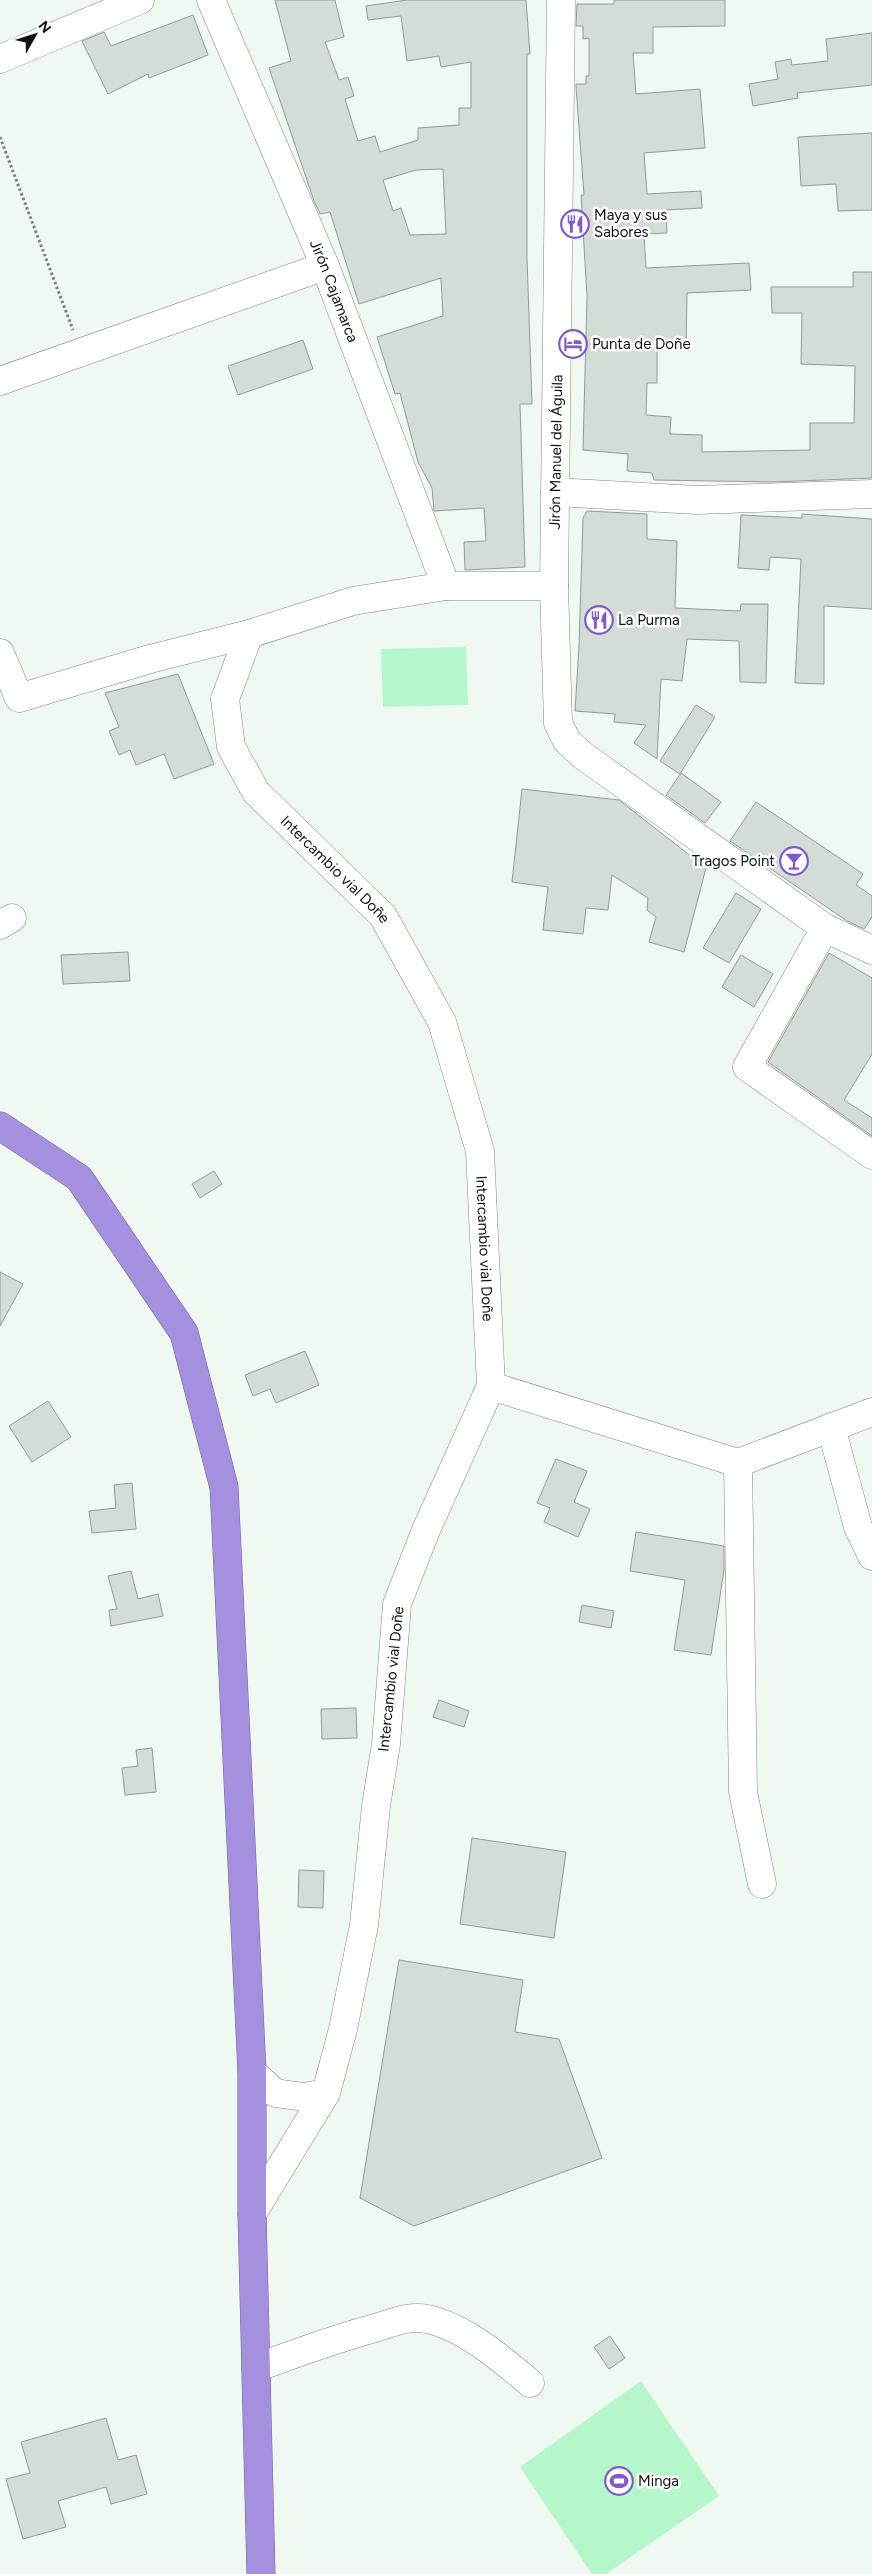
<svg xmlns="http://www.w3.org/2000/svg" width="872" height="2574" font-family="Figtree,sans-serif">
<rect width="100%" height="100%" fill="#eff9f2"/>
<!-- green -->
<g fill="#b5f7ca">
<path d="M 466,647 L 468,705 L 383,707 L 381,649 Z"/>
<path d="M 641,2381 L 719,2496 L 606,2574 L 592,2574 L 520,2467 Z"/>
</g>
<!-- building -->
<g fill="#d3ddd6" stroke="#929c95" fill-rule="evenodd">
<path d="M 275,0 L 335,0 L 344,37 L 325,42 L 339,80 L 348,77 L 354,96 L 345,99 L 358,141 L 375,136 L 380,152 L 418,140 L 418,128 L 459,125 L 459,108 L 471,108 L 471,62 L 441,67 L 439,56 L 407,61 L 401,16 L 368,20 L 366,6 L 407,0 L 526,0 L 530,54 L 527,54 L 527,258 L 532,404 L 520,404 L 525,567 L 465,570 L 464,542 L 486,541 L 484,508 L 434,511 L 432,488 L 418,462 L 400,393 L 395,394 L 377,337 L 443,316 L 441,278 L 359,304 L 330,212 L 320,214 L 314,201 L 269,68 L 291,61 ZM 443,169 L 446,234 L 410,235 L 401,208 L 393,211 L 383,180 L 416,170 Z"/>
<path d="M 614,0 L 725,0 L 725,26 L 653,27 L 653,53 L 633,53 L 636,94 L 700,89 L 705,148 L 644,153 L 647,194 L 701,191 L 702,208 L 666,210 L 667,233 L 644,234 L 646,268 L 749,263 L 751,290 L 687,293 L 686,350 L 657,349 L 657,383 L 647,383 L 646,415 L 671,417 L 670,434 L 702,435 L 702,452 L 810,450 L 810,423 L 854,423 L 855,366 L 801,364 L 802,313 L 772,313 L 771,287 L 853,287 L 853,272 L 872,272 L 872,478 L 773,482 L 654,480 L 652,473 L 627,471 L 628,454 L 583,450 L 587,296 L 581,195 L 584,195 L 576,87 L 576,84 L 586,84 L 586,76 L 589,76 L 589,38 L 583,39 L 583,26 L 576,26 L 577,4 L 614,4 Z"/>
<path d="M 193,15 L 208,55 L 149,78 L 148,74 L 108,94 L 82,41 L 104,32 L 111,46 Z"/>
<path d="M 872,33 L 872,85 L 797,93 L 798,98 L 753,106 L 749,84 L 778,79 L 775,62 L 791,59 L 792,65 L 828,61 L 826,39 Z"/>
<path d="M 872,133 L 872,210 L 838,211 L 836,184 L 801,186 L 798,137 Z"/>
<path d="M 303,340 L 313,369 L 238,395 L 228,366 Z"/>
<path d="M 587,511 L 647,514 L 647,539 L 677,541 L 675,608 L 740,611 L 741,604 L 768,604 L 766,683 L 740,682 L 739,641 L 687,639 L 682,681 L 661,679 L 657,759 L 634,743 L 646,725 L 614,722 L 615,714 L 575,711 L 579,646 L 583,518 Z"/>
<path d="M 802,514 L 872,519 L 872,609 L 824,606 L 824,684 L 795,683 L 801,559 L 770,557 L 769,570 L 738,568 L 741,515 L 802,518 Z"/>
<path d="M 178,674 L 214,764 L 174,779 L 164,754 L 136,765 L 130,750 L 119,755 L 109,731 L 119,727 L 105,693 Z"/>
<path d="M 696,705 L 715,717 L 680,774 L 660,761 Z"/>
<path d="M 681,773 L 721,802 L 705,823 L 666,795 Z"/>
<path d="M 522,789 L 619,800 L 706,868 L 684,952 L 649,942 L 656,917 L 647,910 L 648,898 L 612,875 L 608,910 L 586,908 L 583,934 L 543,930 L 548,887 L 512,882 Z"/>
<path d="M 756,802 L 863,874 L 856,885 L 872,896 L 872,917 L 864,929 L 847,921 L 730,841 Z"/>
<path d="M 736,893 L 761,909 L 729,963 L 703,948 Z"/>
<path d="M 128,952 L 130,981 L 63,984 L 61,955 Z"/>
<path d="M 829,953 L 872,978 L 872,1054 L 844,1100 L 872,1118 L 872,1136 L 768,1062 Z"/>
<path d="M 741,955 L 773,974 L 754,1007 L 722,987 Z"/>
<path d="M 214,1171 L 222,1184 L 200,1198 L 192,1184 Z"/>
<path d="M 0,1272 L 23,1284 L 0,1326 Z"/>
<path d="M 305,1351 L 319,1385 L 276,1403 L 270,1389 L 253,1396 L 245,1375 Z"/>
<path d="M 48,1401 L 71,1437 L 32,1462 L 9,1426 Z"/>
<path d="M 556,1459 L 587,1471 L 574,1502 L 590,1509 L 578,1537 L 544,1522 L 550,1508 L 537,1503 Z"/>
<path d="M 132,1483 L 136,1529 L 92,1533 L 89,1511 L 116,1508 L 114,1485 Z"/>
<path d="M 636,1532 L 724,1546 L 724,1570 L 711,1655 L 674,1650 L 685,1580 L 630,1571 Z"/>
<path d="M 131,1571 L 138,1599 L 158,1594 L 163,1616 L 111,1626 L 109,1610 L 117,1609 L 108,1576 Z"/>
<path d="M 582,1605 L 614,1611 L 611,1628 L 579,1622 Z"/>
<path d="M 439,1700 L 469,1711 L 464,1727 L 433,1717 Z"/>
<path d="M 356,1708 L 357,1738 L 322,1739 L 321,1709 Z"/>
<path d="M 152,1748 L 156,1792 L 125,1795 L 122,1768 L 138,1766 L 136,1750 Z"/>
<path d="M 472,1838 L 566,1852 L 554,1938 L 460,1924 Z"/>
<path d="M 299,1870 L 324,1871 L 323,1908 L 298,1907 Z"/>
<path d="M 399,1960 L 523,1980 L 515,2032 L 559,2039 L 602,2158 L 414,2226 L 360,2198 Z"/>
<path d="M 610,2336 L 625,2358 L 609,2369 L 594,2347 Z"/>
<path d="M 106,2418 L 118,2460 L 136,2455 L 147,2494 L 111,2504 L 106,2487 L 58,2501 L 66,2527 L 23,2539 L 6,2479 L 30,2473 L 21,2442 Z"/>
</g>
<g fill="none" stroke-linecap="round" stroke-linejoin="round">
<defs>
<g id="minor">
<path id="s1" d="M 211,0 L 325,266 L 446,586"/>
<path d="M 561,0 L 554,586 L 558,723 L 567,741 L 582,755 L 825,928 L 872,950"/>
<path d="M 0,59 L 140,0"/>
<path d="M 0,381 L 325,266"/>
<path d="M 555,492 L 697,500 L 872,494"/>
<path id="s2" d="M 249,634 L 225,699 L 231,747 L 256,792 L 383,916 L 442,1022 L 480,1151 L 491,1386 L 426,1530 L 397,1604 L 386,1744 L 376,1806 L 364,1925 L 343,2029 L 326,2093 L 252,2214"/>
<path d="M 0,653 L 19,698 L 150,659 L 249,634 L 353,601 L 446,586 L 554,586"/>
<path d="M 0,925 L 12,918"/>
<path d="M 825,928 L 747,1067 L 872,1155"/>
<path d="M 491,1386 L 738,1463 L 872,1412"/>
<path d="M 831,1427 L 858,1527 L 872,1556"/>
<path d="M 738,1463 L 743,1792 L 762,1884"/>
<path d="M 252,2072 L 275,2093 L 304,2097 L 326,2093"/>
<path d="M 256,2368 C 296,2353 335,2339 375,2328 C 392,2323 410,2315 427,2319 C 463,2326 503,2360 530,2383"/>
</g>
<path id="highway" d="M 0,1126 L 79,1178 L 184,1333 L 224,1487 L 252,2072 L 252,2214 L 261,2574"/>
</defs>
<!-- minor casing -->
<use href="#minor" stroke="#808982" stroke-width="29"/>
<!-- highway casing -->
<use href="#highway" stroke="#706497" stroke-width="29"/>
<!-- path -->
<path stroke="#7a817c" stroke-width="3" stroke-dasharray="2.5 2.5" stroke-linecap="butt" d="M 0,137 L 73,330"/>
<!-- minor -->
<use href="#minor" stroke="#fff" stroke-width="28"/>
<!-- highway -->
<use href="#highway" stroke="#a590e0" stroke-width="28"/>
</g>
<!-- icons -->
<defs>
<symbol id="restaurant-ring" viewBox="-11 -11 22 22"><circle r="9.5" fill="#fff" stroke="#8058d1" stroke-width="1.5"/><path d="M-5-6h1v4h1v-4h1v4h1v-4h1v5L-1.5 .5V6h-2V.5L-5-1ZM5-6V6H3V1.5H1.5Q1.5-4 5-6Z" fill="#8058d1"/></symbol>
<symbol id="hotel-ring" viewBox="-11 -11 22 22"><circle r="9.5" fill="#fff" stroke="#8058d1" stroke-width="1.5"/><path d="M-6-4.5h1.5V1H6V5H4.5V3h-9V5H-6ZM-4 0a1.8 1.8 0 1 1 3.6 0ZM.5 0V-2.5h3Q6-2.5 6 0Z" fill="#8058d1"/></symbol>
<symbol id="bar-ring" viewBox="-11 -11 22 22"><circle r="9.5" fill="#fff" stroke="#8058d1" stroke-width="1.5"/><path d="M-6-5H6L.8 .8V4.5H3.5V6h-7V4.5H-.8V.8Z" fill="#8058d1"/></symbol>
<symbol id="stadium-ring" viewBox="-11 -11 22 22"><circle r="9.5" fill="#fff" stroke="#8058d1" stroke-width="1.5"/><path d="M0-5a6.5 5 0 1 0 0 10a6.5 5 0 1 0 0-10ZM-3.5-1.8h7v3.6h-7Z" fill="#8058d1"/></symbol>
</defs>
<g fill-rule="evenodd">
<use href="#restaurant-ring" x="559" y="208" width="32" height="32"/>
<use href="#hotel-ring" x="557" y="328" width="32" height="32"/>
<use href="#restaurant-ring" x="583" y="604" width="32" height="32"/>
<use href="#bar-ring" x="778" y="845" width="32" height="32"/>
<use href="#stadium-ring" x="603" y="2465" width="32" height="32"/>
</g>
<g text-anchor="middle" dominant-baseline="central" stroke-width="5" stroke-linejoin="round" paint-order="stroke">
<!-- poi labels -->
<g font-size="15" fill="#0f1210" stroke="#fff" text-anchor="start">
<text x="594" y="215">Maya y sus<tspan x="594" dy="17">Sabores</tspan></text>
<text x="592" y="344">Punta de Doñe</text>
<text x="618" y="620">La Purma</text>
<text x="775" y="861" text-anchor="end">Tragos Point</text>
<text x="638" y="2481">Minga</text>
</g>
<!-- street labels -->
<g font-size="15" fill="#0f1210" stroke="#fff">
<text stroke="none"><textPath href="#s1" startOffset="316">Jirón Cajamarca</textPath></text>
<text transform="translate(556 452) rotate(-89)">Jirón Manuel del Águila</text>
<text stroke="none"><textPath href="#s2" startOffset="280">Intercambio vial Doñe</textPath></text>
<text stroke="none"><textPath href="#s2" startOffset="700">Intercambio vial Doñe</textPath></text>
<text transform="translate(391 1679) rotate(-84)">Intercambio vial Doñe</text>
</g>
</g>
<!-- north arrow -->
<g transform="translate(35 35) rotate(51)" stroke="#ffffff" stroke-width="4" paint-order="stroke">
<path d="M0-4L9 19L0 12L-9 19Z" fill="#0f1210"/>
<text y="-8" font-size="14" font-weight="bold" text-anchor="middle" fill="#0f1210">N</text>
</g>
</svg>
